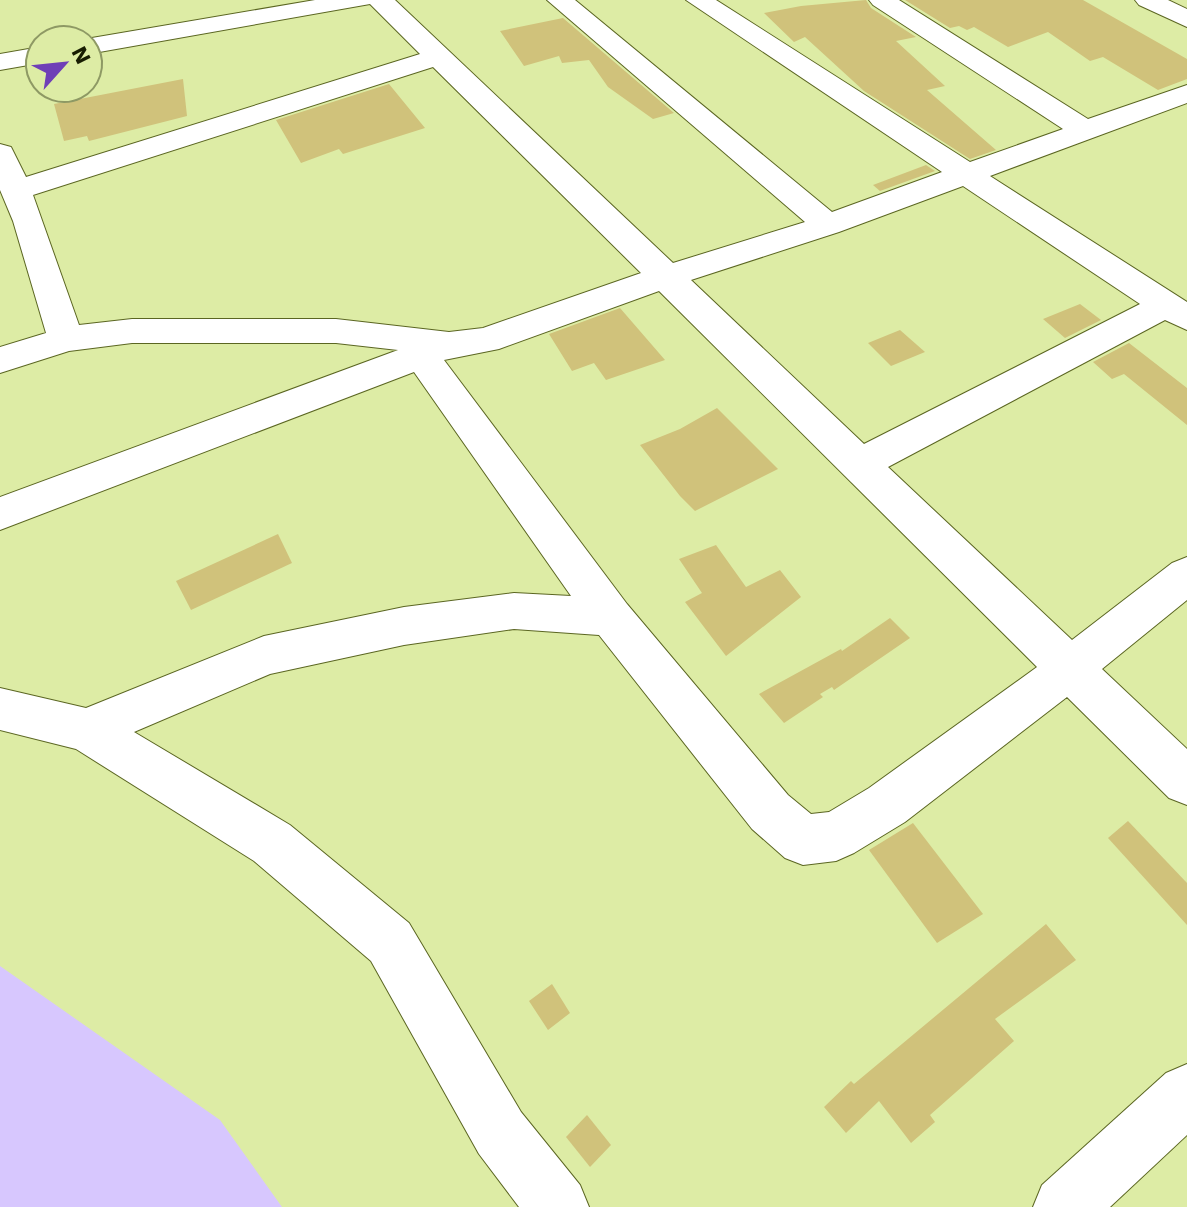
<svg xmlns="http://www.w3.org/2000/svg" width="1187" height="1207" font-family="'Work Sans',sans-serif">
<rect width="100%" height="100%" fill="#ddeca5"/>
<!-- green -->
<path fill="#d7c7fe" d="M 0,966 L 220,1120 L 282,1207 L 0,1207 Z"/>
<!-- building -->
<g fill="#d0c27b">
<path d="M 866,0 L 871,8 L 916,37 L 896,41 L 945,86 L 927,90 L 996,150 L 970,159 L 864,91 L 805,37 L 794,42 L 764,13 L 801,6 Z"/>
<path d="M 905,0 L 1083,0 L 1187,59 L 1187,79 L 1158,90 L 1103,57 L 1090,61 L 1048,32 L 1008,47 L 974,27 L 967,30 L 959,26 L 950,28 Z"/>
<path d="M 563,18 L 674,113 L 653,119 L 608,87 L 589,60 L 562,63 L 559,56 L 524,66 L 500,31 Z"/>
<path d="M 183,79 L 187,116 L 89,141 L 87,136 L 64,141 L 54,104 Z"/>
<path d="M 389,84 L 425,128 L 343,154 L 339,149 L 301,163 L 276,120 Z"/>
<path d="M 926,165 L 935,171 L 880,191 L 873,185 Z"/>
<path d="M 1080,304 L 1101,320 L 1065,338 L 1043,319 Z"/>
<path d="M 620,308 L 665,360 L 606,380 L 594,363 L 572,371 L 549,334 Z"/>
<path d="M 900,330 L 925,352 L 891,366 L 868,343 Z"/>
<path d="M 1129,343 L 1187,388 L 1187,425 L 1124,374 L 1112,379 L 1093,362 Z"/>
<path d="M 717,408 L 778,469 L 695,511 L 680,496 L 640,445 L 680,429 Z"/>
<path d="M 278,534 L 292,563 L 191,610 L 176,581 Z"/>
<path d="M 716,545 L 746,587 L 780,570 L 801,597 L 726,656 L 685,602 L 702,593 L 679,559 Z"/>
<path d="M 890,618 L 910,638 L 834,690 L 832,687 L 820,694 L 823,697 L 784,723 L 759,694 L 841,649 L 842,651 Z"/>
<path d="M 1128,821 L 1187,883 L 1187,925 L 1108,838 Z"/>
<path d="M 913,823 L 983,914 L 937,943 L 869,850 Z"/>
<path d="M 1046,924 L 1076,960 L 995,1019 L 1014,1041 L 930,1115 L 935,1122 L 911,1143 L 879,1101 L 846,1133 L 824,1107 L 851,1081 L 854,1084 Z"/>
<path d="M 552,984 L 570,1013 L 548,1030 L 529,1001 Z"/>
<path d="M 587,1115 L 611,1145 L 590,1167 L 566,1137 Z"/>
</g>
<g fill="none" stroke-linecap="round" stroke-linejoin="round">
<defs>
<g id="minor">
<path d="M 315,0 L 395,0 L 673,263 L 805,222 L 547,0 L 575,0 L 832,212 L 942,172 L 686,0 L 716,0 L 970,162 L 1063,129 L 873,5 L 869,0 L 899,0 L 1088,119 L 1187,85 L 1187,103 L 990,176 L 1187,302 L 1187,330 L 1165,320 L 888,467 L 1072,640 L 1172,563 L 1187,557 L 1187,600 L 1102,669 L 1187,749 L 1187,805 L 1169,798 L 1067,697 L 905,822 L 854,853 L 836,861 L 803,865 L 785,858 L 752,829 L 599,635 L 514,629 L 404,645 L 270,674 L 134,732 L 290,825 L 409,923 L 521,1112 L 580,1185 L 589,1207 L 519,1207 L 479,1154 L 371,961 L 254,861 L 76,749 L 0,730 L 0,688 L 86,708 L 264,636 L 404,607 L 514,593 L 571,596 L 414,372 L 0,530 L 0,497 L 398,350 L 336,343 L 132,343 L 69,351 L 0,373 L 0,347 L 46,333 L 13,221 L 0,190 L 0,144 L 11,147 L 26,177 L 420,54 L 370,4 L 88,54 L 88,40 L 80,40 ZM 433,67 L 641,273 L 483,328 L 449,332 L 336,319 L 132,319 L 79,325 L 33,195 ZM 963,186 L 1140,304 L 864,444 L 691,280 L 839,232 ZM 659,291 L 1037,667 L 869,788 L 829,812 L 811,814 L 788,795 L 627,604 L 444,360 L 499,349 Z"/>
<path d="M 1135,0 L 1168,0 L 1187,9 L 1187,27 L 1139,5 Z"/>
<path d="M 40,47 L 40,63 L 0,70 L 0,54 Z"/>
<path d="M 1187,1064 L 1187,1135 L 1110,1207 L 1033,1207 L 1042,1185 L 1166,1073 Z"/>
</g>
</defs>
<!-- minor casing -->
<use href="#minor" stroke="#5b6622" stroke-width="2"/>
<!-- minor -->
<use href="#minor" fill="#fff" fill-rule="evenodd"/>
</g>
<!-- north arrow -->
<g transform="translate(64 64) rotate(63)"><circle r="38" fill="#ddeca5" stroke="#8e9964" stroke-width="2"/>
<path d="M0-6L14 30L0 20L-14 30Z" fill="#6f3fb7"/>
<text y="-12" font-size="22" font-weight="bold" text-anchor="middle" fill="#181d02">N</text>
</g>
</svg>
